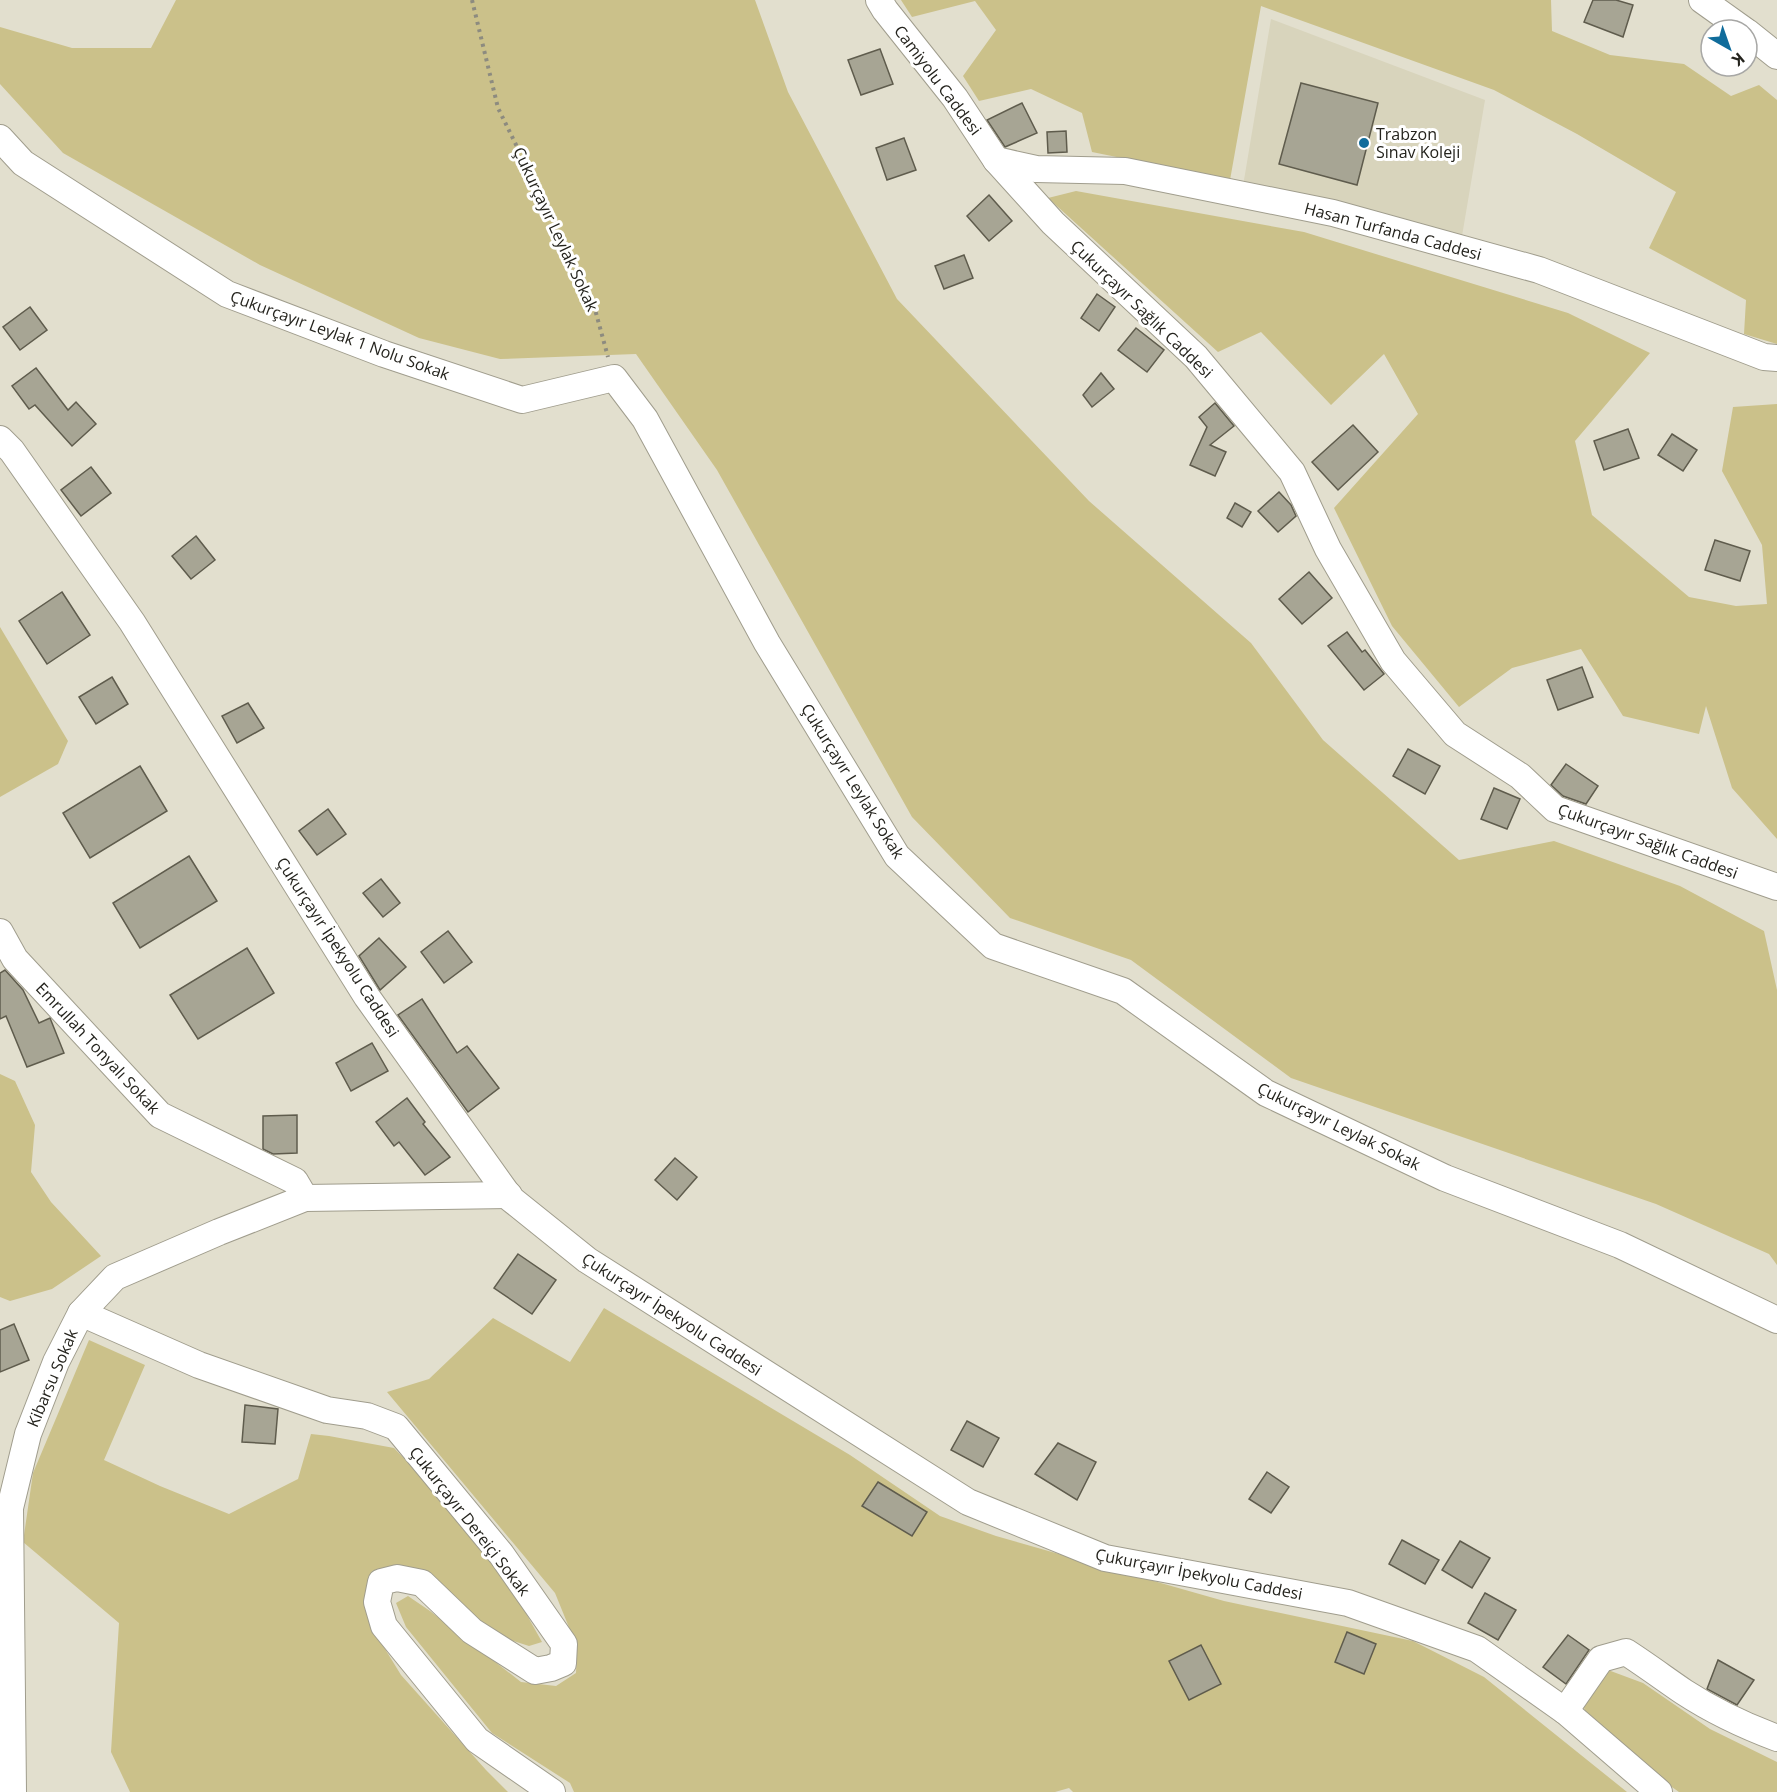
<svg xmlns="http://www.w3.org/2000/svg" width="1777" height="1792" font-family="'Open Sans',sans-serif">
<rect width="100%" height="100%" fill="#e2dfce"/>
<!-- built -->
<path fill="#d8d4bc" d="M 1271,19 L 1485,100 L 1462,236 L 1243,186 Z"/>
<!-- green -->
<g fill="#cbc18a">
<path d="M 176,0 L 755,0 L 788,92 L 897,299 L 1089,501 L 1251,643 L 1323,740 L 1459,860 L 1554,841 L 1680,886 L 1764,931 L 1777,990 L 1777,1265 L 1769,1254 L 1656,1204 L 1291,1078 L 1131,960 L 1010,918 L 912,817 L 717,470 L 636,354 L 500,359 L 419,338 L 260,265 L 63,153 L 0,84 L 0,27 L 72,48 L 151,48 Z"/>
<path d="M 901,0 L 1551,0 L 1552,31 L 1610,55 L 1684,64 L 1731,96 L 1759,85 L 1777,100 L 1777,344 L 1744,334 L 1746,300 L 1649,248 L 1676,192 L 1577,134 L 1494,90 L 1261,6 L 1230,180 L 1092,152 L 1082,113 L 1031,89 L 979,101 L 963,76 L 996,30 L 975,1 L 912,17 Z"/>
<path d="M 1076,191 L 1304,232 L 1568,313 L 1650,353 L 1575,441 L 1592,515 L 1689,597 L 1736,606 L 1767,604 L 1762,545 L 1722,471 L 1733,407 L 1777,404 L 1777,839 L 1732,788 L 1706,706 L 1699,734 L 1623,716 L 1581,649 L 1512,668 L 1459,707 L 1392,626 L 1334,508 L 1418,414 L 1384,354 L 1331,405 L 1261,332 L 1218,352 L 1048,198 Z"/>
<path d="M 0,627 L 68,741 L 58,764 L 0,797 Z"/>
<path d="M 0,1074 L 15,1081 L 35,1125 L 31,1172 L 51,1202 L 101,1256 L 52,1289 L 10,1301 L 0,1297 Z"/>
<path d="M 604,1308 L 850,1455 L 940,1516 L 996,1536 L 1224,1601 L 1413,1641 L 1484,1677 L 1627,1792 L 1073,1792 L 1069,1788 L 1055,1792 L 574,1792 L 570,1783 L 492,1733 L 406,1627 L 396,1603 L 408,1596 L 430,1611 L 521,1682 L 556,1686 L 576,1673 L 577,1647 L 555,1593 L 387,1392 L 429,1379 L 493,1318 L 570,1362 Z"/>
<path d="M 89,1340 L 145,1365 L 104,1460 L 160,1486 L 229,1514 L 298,1479 L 311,1434 L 329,1436 L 394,1448 L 415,1470 L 513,1590 L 542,1642 L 529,1646 L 495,1635 L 425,1576 L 396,1565 L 372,1571 L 366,1595 L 371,1626 L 401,1675 L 486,1770 L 508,1792 L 130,1792 L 111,1752 L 119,1623 L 23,1542 L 33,1473 Z"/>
<path d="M 1608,1670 L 1643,1683 L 1710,1729 L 1777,1762 L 1777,1792 L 1679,1792 L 1648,1770 L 1589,1722 L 1583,1705 Z"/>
</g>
<!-- building -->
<g fill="#a7a594" stroke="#5f5c4d" stroke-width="1.5">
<path d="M 1593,0 L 1616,0 L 1633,5 L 1623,37 L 1584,22 Z"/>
<path d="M 880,49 L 893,84 L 861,95 L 848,60 Z"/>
<path d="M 1301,83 L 1378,103 L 1357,185 L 1279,164 Z"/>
<path d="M 1022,103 L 1037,133 L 1005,147 L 987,120 Z"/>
<path d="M 1066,131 L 1067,152 L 1048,153 L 1047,132 Z"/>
<path d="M 904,138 L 916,170 L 887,180 L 876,148 Z"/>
<path d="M 989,195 L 1012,221 L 989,241 L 967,216 Z"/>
<path d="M 964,255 L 973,278 L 944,289 L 935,266 Z"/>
<path d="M 1097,294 L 1115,307 L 1099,331 L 1081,318 Z"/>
<path d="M 30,307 L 47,330 L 20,350 L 3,327 Z"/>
<path d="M 1136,328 L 1164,350 L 1147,372 L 1118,350 Z"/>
<path d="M 36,368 L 68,410 L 76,402 L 96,424 L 72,446 L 35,405 L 29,409 L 12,386 Z"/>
<path d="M 1101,373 L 1114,389 L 1092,407 L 1083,395 Z"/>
<path d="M 1215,403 L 1234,426 L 1210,445 L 1226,452 L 1215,476 L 1190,465 L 1207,427 L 1199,417 Z"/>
<path d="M 1353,425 L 1378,452 L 1338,490 L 1312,462 Z"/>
<path d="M 1628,429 L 1639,458 L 1604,470 L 1594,441 Z"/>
<path d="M 1672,434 L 1697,450 L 1683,471 L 1658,455 Z"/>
<path d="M 91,467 L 111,493 L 81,516 L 61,490 Z"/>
<path d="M 1279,492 L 1291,505 L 1296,516 L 1278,532 L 1258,511 Z"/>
<path d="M 1235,503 L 1251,512 L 1242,527 L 1227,518 Z"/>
<path d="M 196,536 L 215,560 L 191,579 L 172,556 Z"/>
<path d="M 1715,540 L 1750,551 L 1740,581 L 1705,570 Z"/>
<path d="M 1309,572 L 1332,598 L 1302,624 L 1279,599 Z"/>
<path d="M 62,592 L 90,635 L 47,664 L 19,621 Z"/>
<path d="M 1347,632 L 1362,652 L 1365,650 L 1384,674 L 1364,690 L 1328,646 Z"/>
<path d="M 1582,667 L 1593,697 L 1558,710 L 1547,680 Z"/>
<path d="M 112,677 L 128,704 L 96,724 L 79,697 Z"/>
<path d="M 248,703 L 264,728 L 237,743 L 222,716 Z"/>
<path d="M 1408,749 L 1440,766 L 1425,794 L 1393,776 Z"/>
<path d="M 1566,764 L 1598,786 L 1586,804 L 1563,796 L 1551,785 Z"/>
<path d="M 140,766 L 167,811 L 90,858 L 63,813 Z"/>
<path d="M 1494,788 L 1520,799 L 1507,829 L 1481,819 Z"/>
<path d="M 328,809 L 346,834 L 317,855 L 299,831 Z"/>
<path d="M 189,856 L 217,901 L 140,948 L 113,903 Z"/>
<path d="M 381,879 L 400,903 L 383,917 L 363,893 Z"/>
<path d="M 448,931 L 472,962 L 444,983 L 421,952 Z"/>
<path d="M 379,938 L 406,967 L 380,990 L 359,956 Z"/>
<path d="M 247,948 L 274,993 L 198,1039 L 170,995 Z"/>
<path d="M 5,970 L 23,990 L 39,1023 L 50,1018 L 64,1053 L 27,1067 L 6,1016 L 0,1019 L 0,973 Z"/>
<path d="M 422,999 L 457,1053 L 467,1046 L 499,1088 L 468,1112 L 398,1015 Z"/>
<path d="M 372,1043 L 388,1071 L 351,1091 L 336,1063 Z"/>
<path d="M 407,1098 L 425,1122 L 423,1124 L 450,1157 L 425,1175 L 399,1142 L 394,1146 L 376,1122 Z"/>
<path d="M 297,1115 L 297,1153 L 273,1154 L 263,1149 L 263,1116 Z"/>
<path d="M 675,1158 L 697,1177 L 677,1200 L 655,1180 Z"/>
<path d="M 518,1254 L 556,1280 L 532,1314 L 494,1288 Z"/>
<path d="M 14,1324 L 29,1360 L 0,1372 L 0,1330 Z"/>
<path d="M 245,1405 L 278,1409 L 275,1444 L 242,1442 Z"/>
<path d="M 967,1421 L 999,1438 L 983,1467 L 951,1450 Z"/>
<path d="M 1058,1443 L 1096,1462 L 1077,1500 L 1035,1474 Z"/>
<path d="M 1267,1472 L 1289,1487 L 1271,1513 L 1249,1499 Z"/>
<path d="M 878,1482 L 927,1512 L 912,1536 L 862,1506 Z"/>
<path d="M 1402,1540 L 1439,1560 L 1425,1584 L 1389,1564 Z"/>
<path d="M 1460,1541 L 1490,1558 L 1472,1588 L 1442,1570 Z"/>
<path d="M 1485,1593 L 1516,1610 L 1498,1640 L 1468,1623 Z"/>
<path d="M 1347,1632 L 1376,1644 L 1364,1674 L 1335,1662 Z"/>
<path d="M 1568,1635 L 1589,1650 L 1566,1684 L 1543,1667 Z"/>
<path d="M 1201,1645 L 1221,1684 L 1189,1700 L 1169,1661 Z"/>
<path d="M 1718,1660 L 1754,1680 L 1737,1705 L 1707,1689 Z"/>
</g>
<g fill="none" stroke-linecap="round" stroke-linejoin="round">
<defs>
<g id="minor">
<path d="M 879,0 L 885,10 L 955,98 L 996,160 L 1053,223 L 1196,357 L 1292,472 L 1328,549 L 1393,661 L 1455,734 L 1520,776 L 1555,809 L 1777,887"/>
<path d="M 1702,0 L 1744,30"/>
<path d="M 1747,32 L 1777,56"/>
<path d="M 0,138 L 23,163 L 227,294 L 384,354 L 522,400 L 614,378 L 645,419 L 767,643 L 897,856 L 993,946 L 1123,991 L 1266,1093 L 1445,1178 L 1620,1245 L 1777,1320"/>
<path d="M 996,160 L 1036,169 L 1125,171 L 1333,213 L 1539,270 L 1764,357 L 1777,358"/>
<path d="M 0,439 L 12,451 L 132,622 L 367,997 L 511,1199 L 587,1260 L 968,1502 L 1105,1558 L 1348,1603 L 1477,1649 L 1565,1711 L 1659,1792"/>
<path d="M 0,932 L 15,959 L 160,1115 L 295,1181 L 305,1198"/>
<path d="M 81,1313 L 199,1365 L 327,1410 L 367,1416 L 396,1427 L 501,1554 L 564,1644 L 563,1663 L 551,1668 L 535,1671 L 472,1631 L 422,1583 L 397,1578 L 381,1582 L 377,1602 L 384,1626 L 477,1740 L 552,1792"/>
<path d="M 1565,1711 L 1601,1659 L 1626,1652 C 1646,1665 1665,1679 1684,1692 C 1713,1711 1745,1726 1777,1738"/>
<path d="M 13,1792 L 10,1508 L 28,1434 L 56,1362 L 81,1313 L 115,1277 L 219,1232 L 305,1198 L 509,1195"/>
</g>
</defs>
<!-- minor casing -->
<use href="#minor" stroke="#a09d8d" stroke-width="28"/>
<!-- path -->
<path stroke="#8d8b7f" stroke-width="4" stroke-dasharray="3 4.5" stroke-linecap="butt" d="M 472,0 L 498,108 L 593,302 L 608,357"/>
<!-- minor -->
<use href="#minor" stroke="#fff" stroke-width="26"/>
</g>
<!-- markers -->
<circle fill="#106c9b" stroke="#fff" stroke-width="2" cx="1364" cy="143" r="6"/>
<g text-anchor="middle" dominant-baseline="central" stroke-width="6" stroke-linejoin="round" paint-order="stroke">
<!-- street labels -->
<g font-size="16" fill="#24231d" stroke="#fff">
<text transform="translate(938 80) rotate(53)">Camiyolu Caddesi</text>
<text transform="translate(556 229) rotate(65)">Çukurçayır Leylak Sokak</text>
<text transform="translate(1393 231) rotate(15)">Hasan Turfanda Caddesi</text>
<text transform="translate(1142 309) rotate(44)">Çukurçayır Sağlık Caddesi</text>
<text transform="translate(340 335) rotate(20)">Çukurçayır Leylak 1 Nolu Sokak</text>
<text transform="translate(853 781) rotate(58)">Çukurçayır Leylak Sokak</text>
<text transform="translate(1648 841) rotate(20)">Çukurçayır Sağlık Caddesi</text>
<text transform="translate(338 947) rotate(57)">Çukurçayır İpekyolu Caddesi</text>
<text transform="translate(98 1048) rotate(47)">Emrullah Tonyalı Sokak</text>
<text transform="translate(1339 1126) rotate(26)">Çukurçayır Leylak Sokak</text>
<text transform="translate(672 1314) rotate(33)">Çukurçayır İpekyolu Caddesi</text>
<text transform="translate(52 1378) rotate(-67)">Kibarsu Sokak</text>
<text transform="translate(470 1521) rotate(52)">Çukurçayır Dereiçi Sokak</text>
<text transform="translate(1199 1574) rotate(11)">Çukurçayır İpekyolu Caddesi</text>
</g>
<!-- poi labels -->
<g font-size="16" fill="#24231d" stroke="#fff" text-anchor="start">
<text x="1376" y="134">Trabzon<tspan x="1376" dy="18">Sınav Koleji</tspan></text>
</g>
</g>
<!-- north arrow -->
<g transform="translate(1729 48) rotate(140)"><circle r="28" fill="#ffffff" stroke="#a7a7a5" stroke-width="1.5"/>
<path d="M0-4.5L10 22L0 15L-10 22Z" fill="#106c9b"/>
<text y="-9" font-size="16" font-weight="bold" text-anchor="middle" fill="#24231d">K</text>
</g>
</svg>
